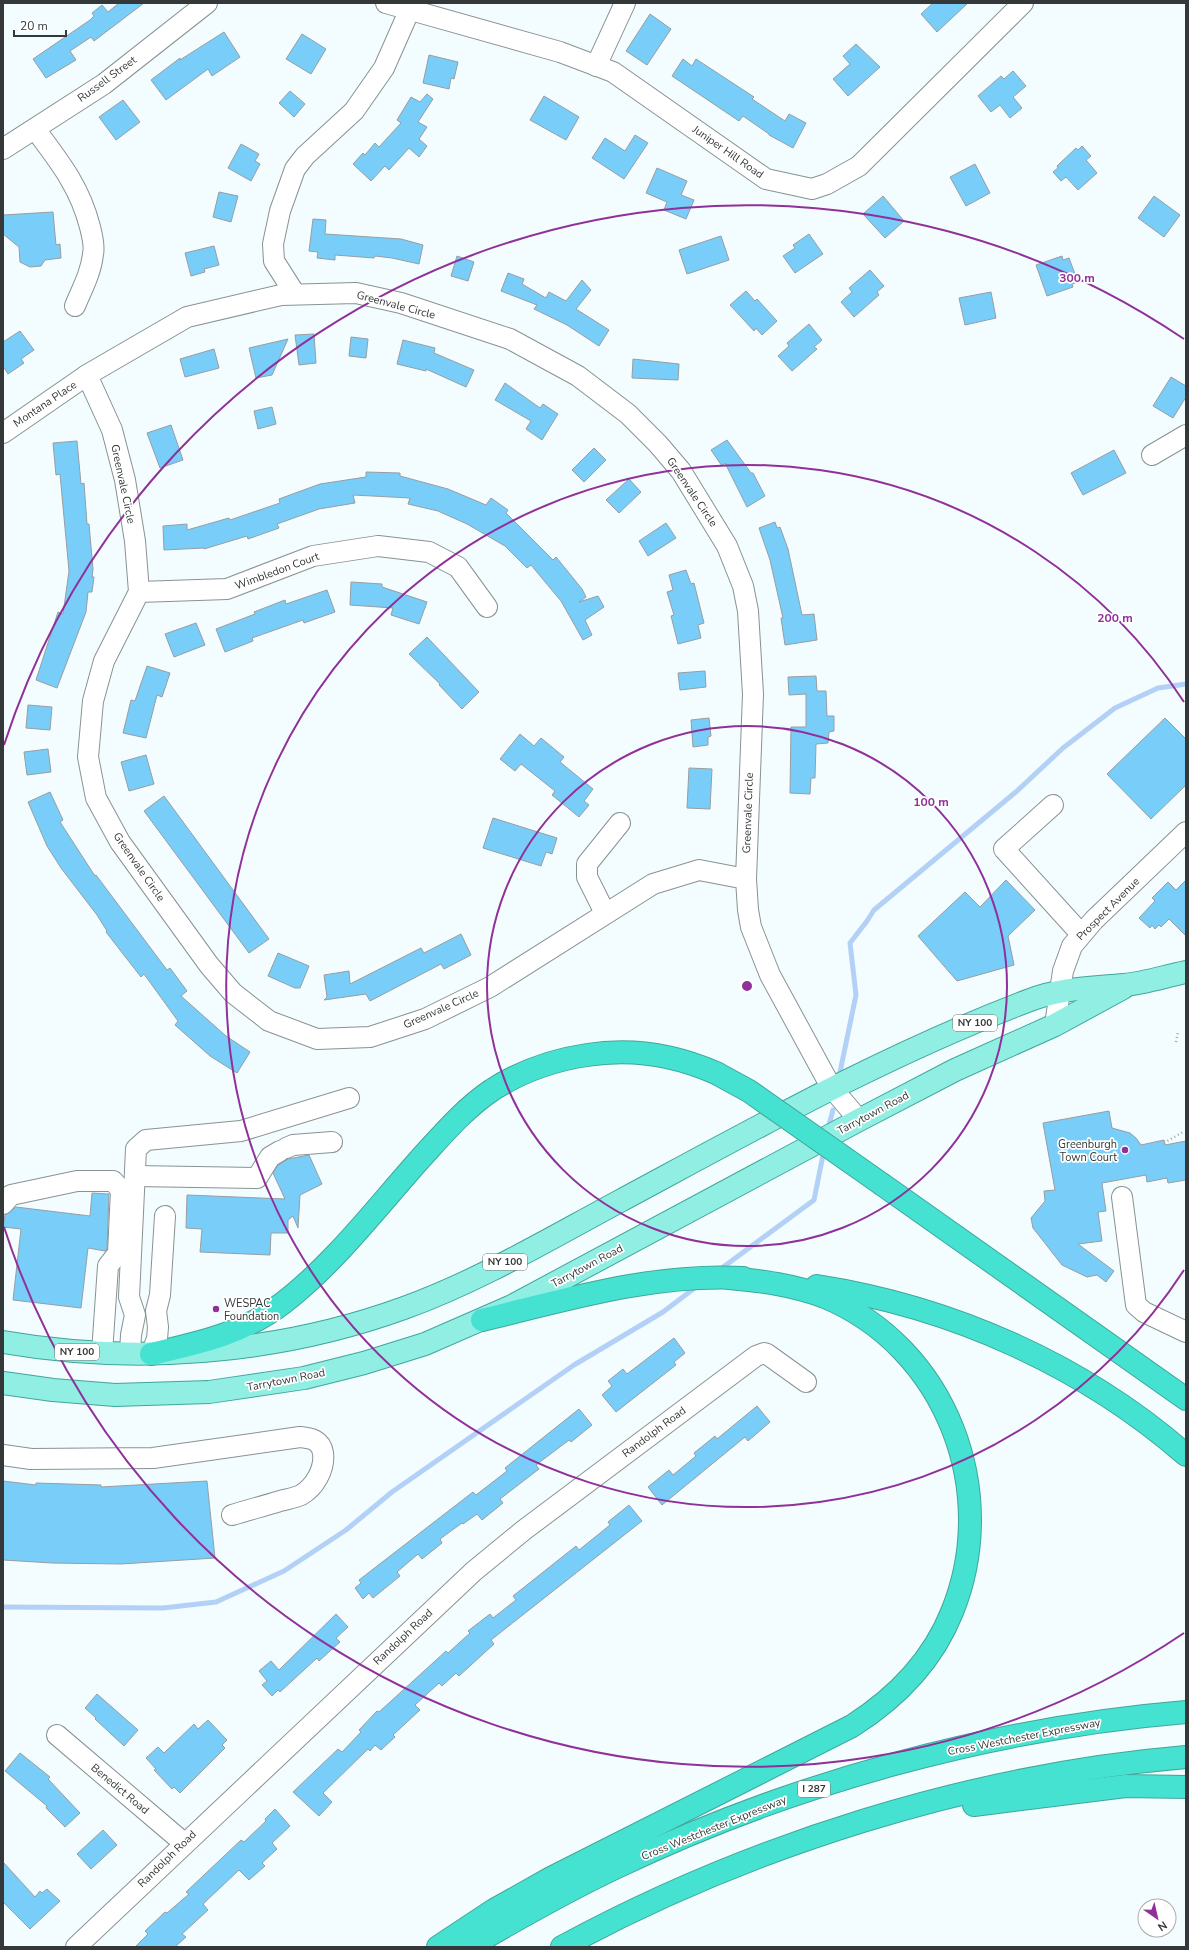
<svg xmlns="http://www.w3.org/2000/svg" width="1189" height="1950" font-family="'Nunito Sans',sans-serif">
<rect width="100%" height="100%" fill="#f3fcfe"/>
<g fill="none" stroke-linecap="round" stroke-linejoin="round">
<!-- stream -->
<g stroke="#b3d0f6" stroke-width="5">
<path d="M 839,1077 L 856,995 L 850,943 L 867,921 L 874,910 L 1017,791 L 1063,748 L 1115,708 L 1158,688 L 1186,684"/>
<path d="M 829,1125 L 833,1110"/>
<path d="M 722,1268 L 814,1200 L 824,1150"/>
<path d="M 3,1607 L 163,1608 L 216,1602 L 284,1571 L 346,1530 L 392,1492 L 574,1365 L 663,1312 L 696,1287"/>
</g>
</g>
<!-- building -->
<g fill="#78cef8" stroke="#979ea2">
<path d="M 119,3 L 144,3 L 94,41 L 91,37 L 70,51 L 76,60 L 46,78 L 33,59 L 90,20 L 94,16 L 92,13 L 102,5 L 108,12 Z"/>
<path d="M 933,3 L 968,3 L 937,32 L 921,14 Z"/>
<path d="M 650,14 L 671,29 L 647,65 L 626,51 Z"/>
<path d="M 224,32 L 240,57 L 212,76 L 208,69 L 166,100 L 151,80 L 180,58 L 180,60 Z"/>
<path d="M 302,34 L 326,49 L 311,74 L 286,59 Z"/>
<path d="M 856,44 L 880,67 L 848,96 L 833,79 L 850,64 L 843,56 Z"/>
<path d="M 429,55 L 458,62 L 454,79 L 451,78 L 449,89 L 423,83 Z"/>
<path d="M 683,59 L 692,66 L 696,59 L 754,97 L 752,99 L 785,121 L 789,114 L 806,123 L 793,148 L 769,135 L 769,134 L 743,116 L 739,121 L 672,76 Z"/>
<path d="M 1013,71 L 1026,86 L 1013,97 L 1022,108 L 1010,118 L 1000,105 L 991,112 L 978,96 L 1001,76 L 1004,79 Z"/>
<path d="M 290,91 L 305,104 L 294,117 L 279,103 Z"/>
<path d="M 427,94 L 433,99 L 418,122 L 427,127 L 419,139 L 427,146 L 419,157 L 409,148 L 389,170 L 385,166 L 371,181 L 353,164 L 363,153 L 365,155 L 375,143 L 379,147 L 401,123 L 397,120 L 411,97 L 420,102 Z"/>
<path d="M 544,96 L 579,117 L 566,140 L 530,120 Z"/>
<path d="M 123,100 L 140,122 L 116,140 L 99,117 Z"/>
<path d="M 635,135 L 648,143 L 624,179 L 592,158 L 605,138 L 625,151 Z"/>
<path d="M 241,144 L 259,154 L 255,161 L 260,164 L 251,181 L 228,168 Z"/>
<path d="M 1082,146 L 1091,156 L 1086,160 L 1097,173 L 1078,190 L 1066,177 L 1061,181 L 1053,172 L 1058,168 L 1057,166 L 1076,148 L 1078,150 Z"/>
<path d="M 975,164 L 990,193 L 966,206 L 950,177 Z"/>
<path d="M 657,168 L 687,181 L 681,195 L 694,200 L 686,219 L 664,210 L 667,202 L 646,193 Z"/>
<path d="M 219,192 L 238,196 L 231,222 L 213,217 Z"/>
<path d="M 883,196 L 904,221 L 885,238 L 863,214 Z"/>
<path d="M 1154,196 L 1180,215 L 1164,237 L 1138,218 Z"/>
<path d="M 53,212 L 56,245 L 60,244 L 61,258 L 45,260 L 41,266 L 30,267 L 20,262 L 19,247 L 3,234 L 3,215 Z"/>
<path d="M 313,219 L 326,220 L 325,234 L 401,239 L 423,245 L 419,264 L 392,258 L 375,256 L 374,258 L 335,255 L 335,260 L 317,258 L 318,252 L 309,251 Z"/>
<path d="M 809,234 L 823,254 L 795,273 L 783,256 L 795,248 L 793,245 Z"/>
<path d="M 721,236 L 729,260 L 687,274 L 679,250 Z"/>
<path d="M 214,246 L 219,265 L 204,269 L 205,272 L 191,276 L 185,253 Z"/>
<path d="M 457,256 L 474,262 L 468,281 L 451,276 Z"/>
<path d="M 1062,256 L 1063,260 L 1069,258 L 1078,282 L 1072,284 L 1073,287 L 1047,296 L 1036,265 Z"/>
<path d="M 870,270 L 884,286 L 877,292 L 879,295 L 854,317 L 841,302 L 852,292 L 849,288 Z"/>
<path d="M 508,273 L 524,279 L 522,284 L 546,298 L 549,292 L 566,301 L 582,280 L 591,290 L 576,309 L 609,330 L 599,346 L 567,325 L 534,309 L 537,305 L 501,291 Z"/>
<path d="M 746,291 L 755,301 L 757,299 L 777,321 L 762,335 L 756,328 L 754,331 L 730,305 Z"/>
<path d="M 991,292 L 996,318 L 965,325 L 959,298 Z"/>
<path d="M 809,324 L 822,340 L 814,347 L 817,349 L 792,371 L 778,356 L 789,346 L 787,343 Z"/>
<path d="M 20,331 L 34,350 L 21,359 L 24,363 L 8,374 L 3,366 L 3,342 Z"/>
<path d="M 314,334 L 316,363 L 299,365 L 295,335 Z"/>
<path d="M 351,337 L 368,339 L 366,358 L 349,356 Z"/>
<path d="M 288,339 L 272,375 L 256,378 L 249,348 Z"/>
<path d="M 403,340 L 435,348 L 434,353 L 474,370 L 466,387 L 426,369 L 426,371 L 397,364 Z"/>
<path d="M 214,349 L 219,368 L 185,377 L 180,359 Z"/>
<path d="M 633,359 L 679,364 L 678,380 L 632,378 Z"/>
<path d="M 1171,377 L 1186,386 L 1186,397 L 1173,418 L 1153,406 Z"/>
<path d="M 505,383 L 540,408 L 543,404 L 558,414 L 542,440 L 526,429 L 531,421 L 495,400 Z"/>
<path d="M 272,407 L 276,424 L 258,429 L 254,411 Z"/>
<path d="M 171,425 L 183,460 L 160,468 L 147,433 Z"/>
<path d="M 727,440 L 751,473 L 753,473 L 765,496 L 747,507 L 725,463 L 722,466 L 711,450 Z"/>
<path d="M 77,441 L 81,484 L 84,483 L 87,524 L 89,524 L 93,569 L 92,577 L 94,577 L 92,592 L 88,592 L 86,612 L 57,688 L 36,680 L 58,612 L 63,614 L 69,571 L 60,474 L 56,475 L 53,443 Z"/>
<path d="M 594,448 L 606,460 L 584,482 L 572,470 Z"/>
<path d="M 1114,450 L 1126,473 L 1083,495 L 1071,473 Z"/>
<path d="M 366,472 L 400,473 L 400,476 L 448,489 L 486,505 L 491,498 L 508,510 L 506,513 L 553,560 L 556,557 L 582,589 L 586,597 L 579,602 L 598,596 L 604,607 L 585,620 L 592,635 L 583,640 L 561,601 L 531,565 L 527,568 L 505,546 L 467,524 L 438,511 L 408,504 L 410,498 L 353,495 L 355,503 L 319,509 L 277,524 L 279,528 L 248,539 L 247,536 L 204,549 L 204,548 L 164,550 L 163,526 L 187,524 L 187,530 L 229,518 L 230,520 L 280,503 L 279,499 L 320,484 L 366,477 Z"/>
<path d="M 629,479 L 641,492 L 619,513 L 606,500 Z"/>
<path d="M 775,522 L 777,528 L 780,527 L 788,549 L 802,615 L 814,614 L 817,640 L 785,645 L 781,618 L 783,618 L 770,560 L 759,528 Z"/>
<path d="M 666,523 L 676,538 L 648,556 L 639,541 Z"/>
<path d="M 686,570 L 691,584 L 694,583 L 704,623 L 698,625 L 701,638 L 678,644 L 671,616 L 674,615 L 667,592 L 673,590 L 669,575 Z"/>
<path d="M 351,582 L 382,584 L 382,587 L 427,602 L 419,624 L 391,615 L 393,608 L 350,605 Z"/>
<path d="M 327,590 L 335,612 L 304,623 L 303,620 L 252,638 L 253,641 L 225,652 L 216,629 L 255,614 L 254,612 L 285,600 L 286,604 Z"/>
<path d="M 196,623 L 205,645 L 174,657 L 165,634 Z"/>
<path d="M 427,637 L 479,692 L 462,709 L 439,685 L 440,684 L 409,654 Z"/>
<path d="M 147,666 L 170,673 L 162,697 L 157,695 L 146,738 L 123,733 L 131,700 L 135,701 Z"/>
<path d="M 705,671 L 706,687 L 680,690 L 678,673 Z"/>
<path d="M 816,676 L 817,691 L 826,691 L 827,716 L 834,716 L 834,731 L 829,732 L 828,743 L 816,744 L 815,778 L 811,778 L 810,794 L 790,793 L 791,727 L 806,727 L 806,694 L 789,695 L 788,677 Z"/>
<path d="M 28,705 L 52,707 L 50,730 L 26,728 Z"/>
<path d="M 709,718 L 711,736 L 708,737 L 708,745 L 693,747 L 691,720 Z"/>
<path d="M 1165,718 L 1186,739 L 1186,785 L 1151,819 L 1107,774 Z"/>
<path d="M 520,734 L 534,746 L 541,738 L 564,757 L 560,762 L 593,789 L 584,801 L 589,805 L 579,817 L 552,795 L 555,791 L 521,764 L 515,771 L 500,759 Z"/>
<path d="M 48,749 L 51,772 L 27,775 L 24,752 Z"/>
<path d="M 146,755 L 154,784 L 129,791 L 121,762 Z"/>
<path d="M 689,768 L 712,769 L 710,809 L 687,808 Z"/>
<path d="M 50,792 L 63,820 L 60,822 L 95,876 L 96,875 L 167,970 L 170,968 L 187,991 L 181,996 L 226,1036 L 250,1052 L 237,1073 L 210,1056 L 175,1025 L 178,1021 L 144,974 L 141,977 L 106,932 L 107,931 L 97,915 L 61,868 L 47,846 L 28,802 Z"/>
<path d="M 164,796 L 269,939 L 249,953 L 144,811 Z"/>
<path d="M 493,818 L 557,838 L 552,854 L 546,852 L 541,866 L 483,848 Z"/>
<path d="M 1006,880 L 1035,910 L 1008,936 L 1014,965 L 957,981 L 918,936 L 965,892 L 980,907 Z"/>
<path d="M 1186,880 L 1186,936 L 1169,919 L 1161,927 L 1159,925 L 1155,929 L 1152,925 L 1150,928 L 1139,918 L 1155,901 L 1152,898 L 1168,882 L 1176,890 Z"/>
<path d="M 461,934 L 471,955 L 444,969 L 441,964 L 370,1001 L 366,994 L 324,1000 L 327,997 L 324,975 L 349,971 L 350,984 L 421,948 L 424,953 Z"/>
<path d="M 278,953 L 309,966 L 300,988 L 295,988 L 268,976 Z"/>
<path d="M 1109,1111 L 1112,1128 L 1130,1133 L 1136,1138 L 1141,1145 L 1164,1140 L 1165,1145 L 1186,1141 L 1186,1180 L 1168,1183 L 1167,1178 L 1147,1182 L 1146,1175 L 1102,1183 L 1106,1211 L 1098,1212 L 1102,1241 L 1078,1244 L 1114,1271 L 1106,1282 L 1097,1275 L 1087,1277 L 1062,1265 L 1033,1228 L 1031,1218 L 1045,1201 L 1044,1191 L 1055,1190 L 1043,1123 Z"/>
<path d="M 309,1155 L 322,1184 L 300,1195 L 298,1228 L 293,1216 L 288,1220 L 288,1233 L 271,1233 L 270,1255 L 200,1252 L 202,1229 L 186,1228 L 187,1195 L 285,1199 L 273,1173 L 278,1165 L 288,1159 Z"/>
<path d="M 92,1193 L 109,1194 L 107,1249 L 105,1251 L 88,1248 L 81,1308 L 13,1300 L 21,1229 L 3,1227 L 5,1215 L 16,1207 L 90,1216 Z"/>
<path d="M 674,1338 L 685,1353 L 674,1362 L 676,1365 L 616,1412 L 602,1395 L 612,1386 L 608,1381 L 623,1369 L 627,1374 Z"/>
<path d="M 757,1406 L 770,1422 L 748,1441 L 745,1437 L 662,1505 L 648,1487 L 669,1470 L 673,1475 L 696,1456 L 694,1453 L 715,1436 L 717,1439 Z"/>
<path d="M 579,1409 L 592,1425 L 571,1442 L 569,1440 L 536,1465 L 539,1469 L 500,1499 L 503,1503 L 482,1520 L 477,1514 L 463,1524 L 462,1523 L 440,1539 L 442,1543 L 422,1559 L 418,1554 L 397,1572 L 400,1576 L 373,1598 L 369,1593 L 363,1599 L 355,1588 L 361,1583 L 359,1580 L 473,1492 L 476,1495 L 507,1471 L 505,1468 Z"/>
<path d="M 3,1481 L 36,1485 L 36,1483 L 101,1485 L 101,1487 L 207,1481 L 215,1558 L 121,1564 L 52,1563 L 3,1560 Z"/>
<path d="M 629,1505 L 642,1521 L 491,1640 L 494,1644 L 459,1676 L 456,1673 L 442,1686 L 439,1683 L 415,1705 L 420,1710 L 393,1735 L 395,1737 L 381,1750 L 375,1745 L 370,1751 L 368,1749 L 323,1793 L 332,1802 L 319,1816 L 293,1792 L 338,1749 L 342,1752 L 361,1732 L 359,1730 L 377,1711 L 379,1712 L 446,1651 L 448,1653 L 470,1633 L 468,1631 L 490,1614 L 493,1618 L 516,1600 L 513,1596 L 576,1546 L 579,1550 L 610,1525 L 608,1522 Z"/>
<path d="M 336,1614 L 348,1627 L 336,1638 L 340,1642 L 319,1661 L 317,1658 L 280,1692 L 278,1690 L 272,1696 L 262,1685 L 267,1681 L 259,1671 L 271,1661 L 279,1670 Z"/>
<path d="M 97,1694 L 138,1730 L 124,1746 L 95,1719 L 96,1718 L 85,1708 Z"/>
<path d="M 208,1720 L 227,1740 L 222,1745 L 225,1748 L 180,1793 L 174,1787 L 172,1789 L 154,1770 L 156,1769 L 146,1758 L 158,1747 L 164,1753 L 194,1724 L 198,1729 Z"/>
<path d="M 20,1753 L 50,1777 L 48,1779 L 80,1813 L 65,1827 L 46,1808 L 47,1806 L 5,1771 Z"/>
<path d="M 275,1809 L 290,1826 L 272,1843 L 277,1849 L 262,1863 L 265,1866 L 249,1880 L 239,1870 L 203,1904 L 208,1910 L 182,1934 L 186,1937 L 175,1947 L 135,1947 L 148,1934 L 145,1931 L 165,1912 L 167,1913 L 189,1894 L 186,1892 L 241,1840 L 244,1842 L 266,1821 L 265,1819 Z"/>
<path d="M 103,1830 L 117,1845 L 91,1869 L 77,1854 Z"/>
<path d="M 3,1862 L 35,1897 L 40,1891 L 42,1893 L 47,1889 L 60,1901 L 30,1929 L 3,1902 Z"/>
</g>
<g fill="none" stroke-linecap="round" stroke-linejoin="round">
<defs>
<g id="minor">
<path d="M 386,3 L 560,52 L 613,72 L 766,179 L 812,189 L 827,184 L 859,166 L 1023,3"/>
<path d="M 596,66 L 625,3"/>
<path d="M 35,129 C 59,161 80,187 90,227 C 92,235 95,246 93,254 C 91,273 82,289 75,306"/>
<path d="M 3,149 L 104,84 L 207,3"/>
<path d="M 295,294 L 274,261 L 273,244 L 280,211 L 295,169 L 305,156 L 354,111 L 384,68 L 410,9"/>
<path d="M 3,433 L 87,375"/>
<path d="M 1152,455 L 1186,435"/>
<path d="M 139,592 L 227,589 L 313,556 L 378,546 L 429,552 L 458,567 L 487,607"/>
<path d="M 1053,805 L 1004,849 L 1081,934"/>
<path d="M 746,879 L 699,870 L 653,884 L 490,987 L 425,1019 L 370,1037 L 317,1039 L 269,1021 L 233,993 L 209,965 L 120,842 L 96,798 L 88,757 L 93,701 L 104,661 L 139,592 L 135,541 L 125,480 L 112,430 L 87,375 L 187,317 L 281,295 L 356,293 L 401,303 L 510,339 L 578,376 L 628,414 L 658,444 L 681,471 L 727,546 L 743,586 L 748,611 L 753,694 L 746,879 L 748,910 L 751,927 L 770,975 L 831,1087 L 859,1120"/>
<path d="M 605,913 L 587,877 L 587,864 L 620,823"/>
<path d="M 1055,1025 L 1063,971 L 1072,946 L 1094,920 L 1186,832"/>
<path d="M 286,1148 L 293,1145 L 332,1142"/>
<path d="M 135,1176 L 257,1178 L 270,1157 L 280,1151"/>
<path d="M 1122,1197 L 1136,1305 L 1144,1312 L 1186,1332"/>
<path d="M 3,1204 L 11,1195 L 77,1181 L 113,1181 L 121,1190 L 118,1253 L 108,1266 L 102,1353"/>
<path d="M 130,1354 L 131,1335 L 135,1315 L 129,1297 L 136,1149 L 146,1140 L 241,1131 L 349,1098"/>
<path d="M 151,1354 L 157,1339 L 158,1327 L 156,1311 L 160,1295 L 165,1216"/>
<path d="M 3,1455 L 31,1459 L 153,1458 L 300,1437 C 311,1438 321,1440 323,1453 C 325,1469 315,1487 301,1495 C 295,1498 287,1499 280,1501 C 264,1506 248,1510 232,1515"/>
<path d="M 57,1735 L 184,1843"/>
<path d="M 76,1947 L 474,1571 L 524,1530 L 756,1356 L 764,1353 L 767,1354 L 806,1382"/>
</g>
<g id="major">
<path d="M 3,1342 C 136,1365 277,1354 404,1308 C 479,1281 549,1239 620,1201 C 754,1129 887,1054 1030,1000 C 1061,988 1092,988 1124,985 C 1145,983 1166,976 1186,972"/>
<path d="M 3,1383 L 53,1390 L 115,1395 L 209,1392 L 304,1378 L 364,1363 L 425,1344 L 512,1306 L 859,1120 L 955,1070 L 1055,1025 L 1123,988"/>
</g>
<g id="highway">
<path d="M 883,1185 L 1186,1399"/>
<path d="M 817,1286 C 952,1307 1083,1365 1186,1455"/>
<path d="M 482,1320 C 568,1299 655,1273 743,1278"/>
<path d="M 151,1354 C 198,1343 243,1334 283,1303 C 334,1264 378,1206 421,1158 C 443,1134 464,1109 492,1090 C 520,1072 553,1060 587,1055 C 631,1048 675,1055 716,1073"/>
<path d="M 974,1805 L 1126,1786 L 1186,1787"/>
<path d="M 438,1947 L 494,1910 L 551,1878 L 852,1726 C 896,1698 932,1662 952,1612 C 1001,1492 947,1348 825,1297 C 794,1285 762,1281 729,1278"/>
<path d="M 469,1947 C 517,1919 566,1891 617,1867 C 792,1783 993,1728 1186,1712"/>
<path d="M 562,1947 C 750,1845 972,1775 1186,1757"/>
</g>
</defs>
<!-- minor casing -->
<use href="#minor" stroke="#899293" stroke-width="22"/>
<!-- major casing -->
<use href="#major" stroke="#40a69b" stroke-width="24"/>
<!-- highway casing -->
<use href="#highway" stroke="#40a69b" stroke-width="24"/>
<!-- path -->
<g stroke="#a0a7a8" stroke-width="2.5" stroke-dasharray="1 3" stroke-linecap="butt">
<path d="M 1176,1042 L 1178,1032"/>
<path d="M 1164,1143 L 1183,1132"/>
</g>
<!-- minor -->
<use href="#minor" stroke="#fff" stroke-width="20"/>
<!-- major -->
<use href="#major" stroke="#90eee3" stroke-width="22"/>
<!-- highway -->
<use href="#highway" stroke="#46e2d1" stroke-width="22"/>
<defs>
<path id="highway-bridge" d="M 716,1073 L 749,1091 L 883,1185"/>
</defs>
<!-- highway-bridge casing -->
<use href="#highway-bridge" stroke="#40a69b" stroke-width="24" stroke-linecap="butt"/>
<!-- highway-bridge -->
<use href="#highway-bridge" stroke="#46e2d1" stroke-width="22"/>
</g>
<!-- distance rings -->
<g fill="none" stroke="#903099" stroke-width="2">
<circle cx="747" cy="986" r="260"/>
<path d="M1184 1270A521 521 0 1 1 1184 702"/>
<path d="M1184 1633A781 781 0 0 1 4 1227M4 745A781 781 0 0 1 1184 339"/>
</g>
<!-- markers -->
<g fill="#903099" stroke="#fff" stroke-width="1.5">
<circle cx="1125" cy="1150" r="4"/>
<circle cx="216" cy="1309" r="4"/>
</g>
<g text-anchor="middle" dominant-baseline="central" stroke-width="3.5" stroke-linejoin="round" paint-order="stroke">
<!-- shield labels -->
<g fill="#fff" stroke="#717474" stroke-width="1">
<rect x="953" y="1015" width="44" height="16" rx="3"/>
<rect x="483" y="1254" width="44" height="16" rx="3"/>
<rect x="55" y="1344" width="44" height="16" rx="3"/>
<rect x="798" y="1781" width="32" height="16" rx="3"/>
</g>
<g font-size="10" font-weight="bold" fill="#343838">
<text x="975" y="1023">NY 100</text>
<text x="505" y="1262">NY 100</text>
<text x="77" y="1352">NY 100</text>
<text x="814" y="1789">I 287</text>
</g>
<!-- street labels -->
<g font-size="11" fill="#343838" stroke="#fff">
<text transform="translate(107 79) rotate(-36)">Russell Street</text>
<text transform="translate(728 152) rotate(35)">Juniper Hill Road</text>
<text transform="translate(396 305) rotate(15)">Greenvale Circle</text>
<text transform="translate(45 404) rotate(-34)">Montana Place</text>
<text transform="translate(123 484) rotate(78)">Greenvale Circle</text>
<text transform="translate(692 492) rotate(56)">Greenvale Circle</text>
<text transform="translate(277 571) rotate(-20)">Wimbledon Court</text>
<text transform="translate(748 813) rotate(-88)">Greenvale Circle</text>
<text transform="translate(139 867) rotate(55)">Greenvale Circle</text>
<text transform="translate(1108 909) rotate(-45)">Prospect Avenue</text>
<text transform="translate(441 1009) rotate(-24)">Greenvale Circle</text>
<text transform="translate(873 1113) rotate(-28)">Tarrytown Road</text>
<text transform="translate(587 1266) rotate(-28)">Tarrytown Road</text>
<text transform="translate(286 1380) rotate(-11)">Tarrytown Road</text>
<text transform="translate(654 1432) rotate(-37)">Randolph Road</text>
<text transform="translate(403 1637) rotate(-43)">Randolph Road</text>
<text transform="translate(1024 1737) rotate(-11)">Cross Westchester Expressway</text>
<text transform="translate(120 1789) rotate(40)">Benedict Road</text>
<text transform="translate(714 1828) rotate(-22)">Cross Westchester Expressway</text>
<text transform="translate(167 1859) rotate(-44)">Randolph Road</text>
</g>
<!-- poi labels -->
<g font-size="11" fill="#343838" stroke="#fff" text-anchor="end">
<text x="1117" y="1144">Greenburgh<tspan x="1117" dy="13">Town Court</tspan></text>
<text x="224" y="1303" text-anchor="start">WESPAC<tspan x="224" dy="13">Foundation</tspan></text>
</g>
</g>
<circle cx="747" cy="986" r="6" fill="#903099" stroke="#fff" stroke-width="2"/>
<g font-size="12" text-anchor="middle" font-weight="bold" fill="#903099" stroke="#fff" stroke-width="3.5" stroke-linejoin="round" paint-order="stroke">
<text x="1077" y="282">300 m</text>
<text x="1115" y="622">200 m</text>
<text x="931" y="806">100 m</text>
</g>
<!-- border -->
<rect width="1189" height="1950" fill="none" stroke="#343838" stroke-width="8"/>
<!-- north arrow -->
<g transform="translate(1157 1918) rotate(146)"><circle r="19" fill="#ffffff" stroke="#aeafaf"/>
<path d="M0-3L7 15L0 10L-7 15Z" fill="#903099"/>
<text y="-6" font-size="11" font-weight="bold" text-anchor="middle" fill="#343838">N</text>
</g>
<!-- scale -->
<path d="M14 30v6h52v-6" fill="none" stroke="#343838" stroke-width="2"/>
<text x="20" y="30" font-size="12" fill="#343838" stroke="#ffffff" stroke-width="3" paint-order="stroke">20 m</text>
</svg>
